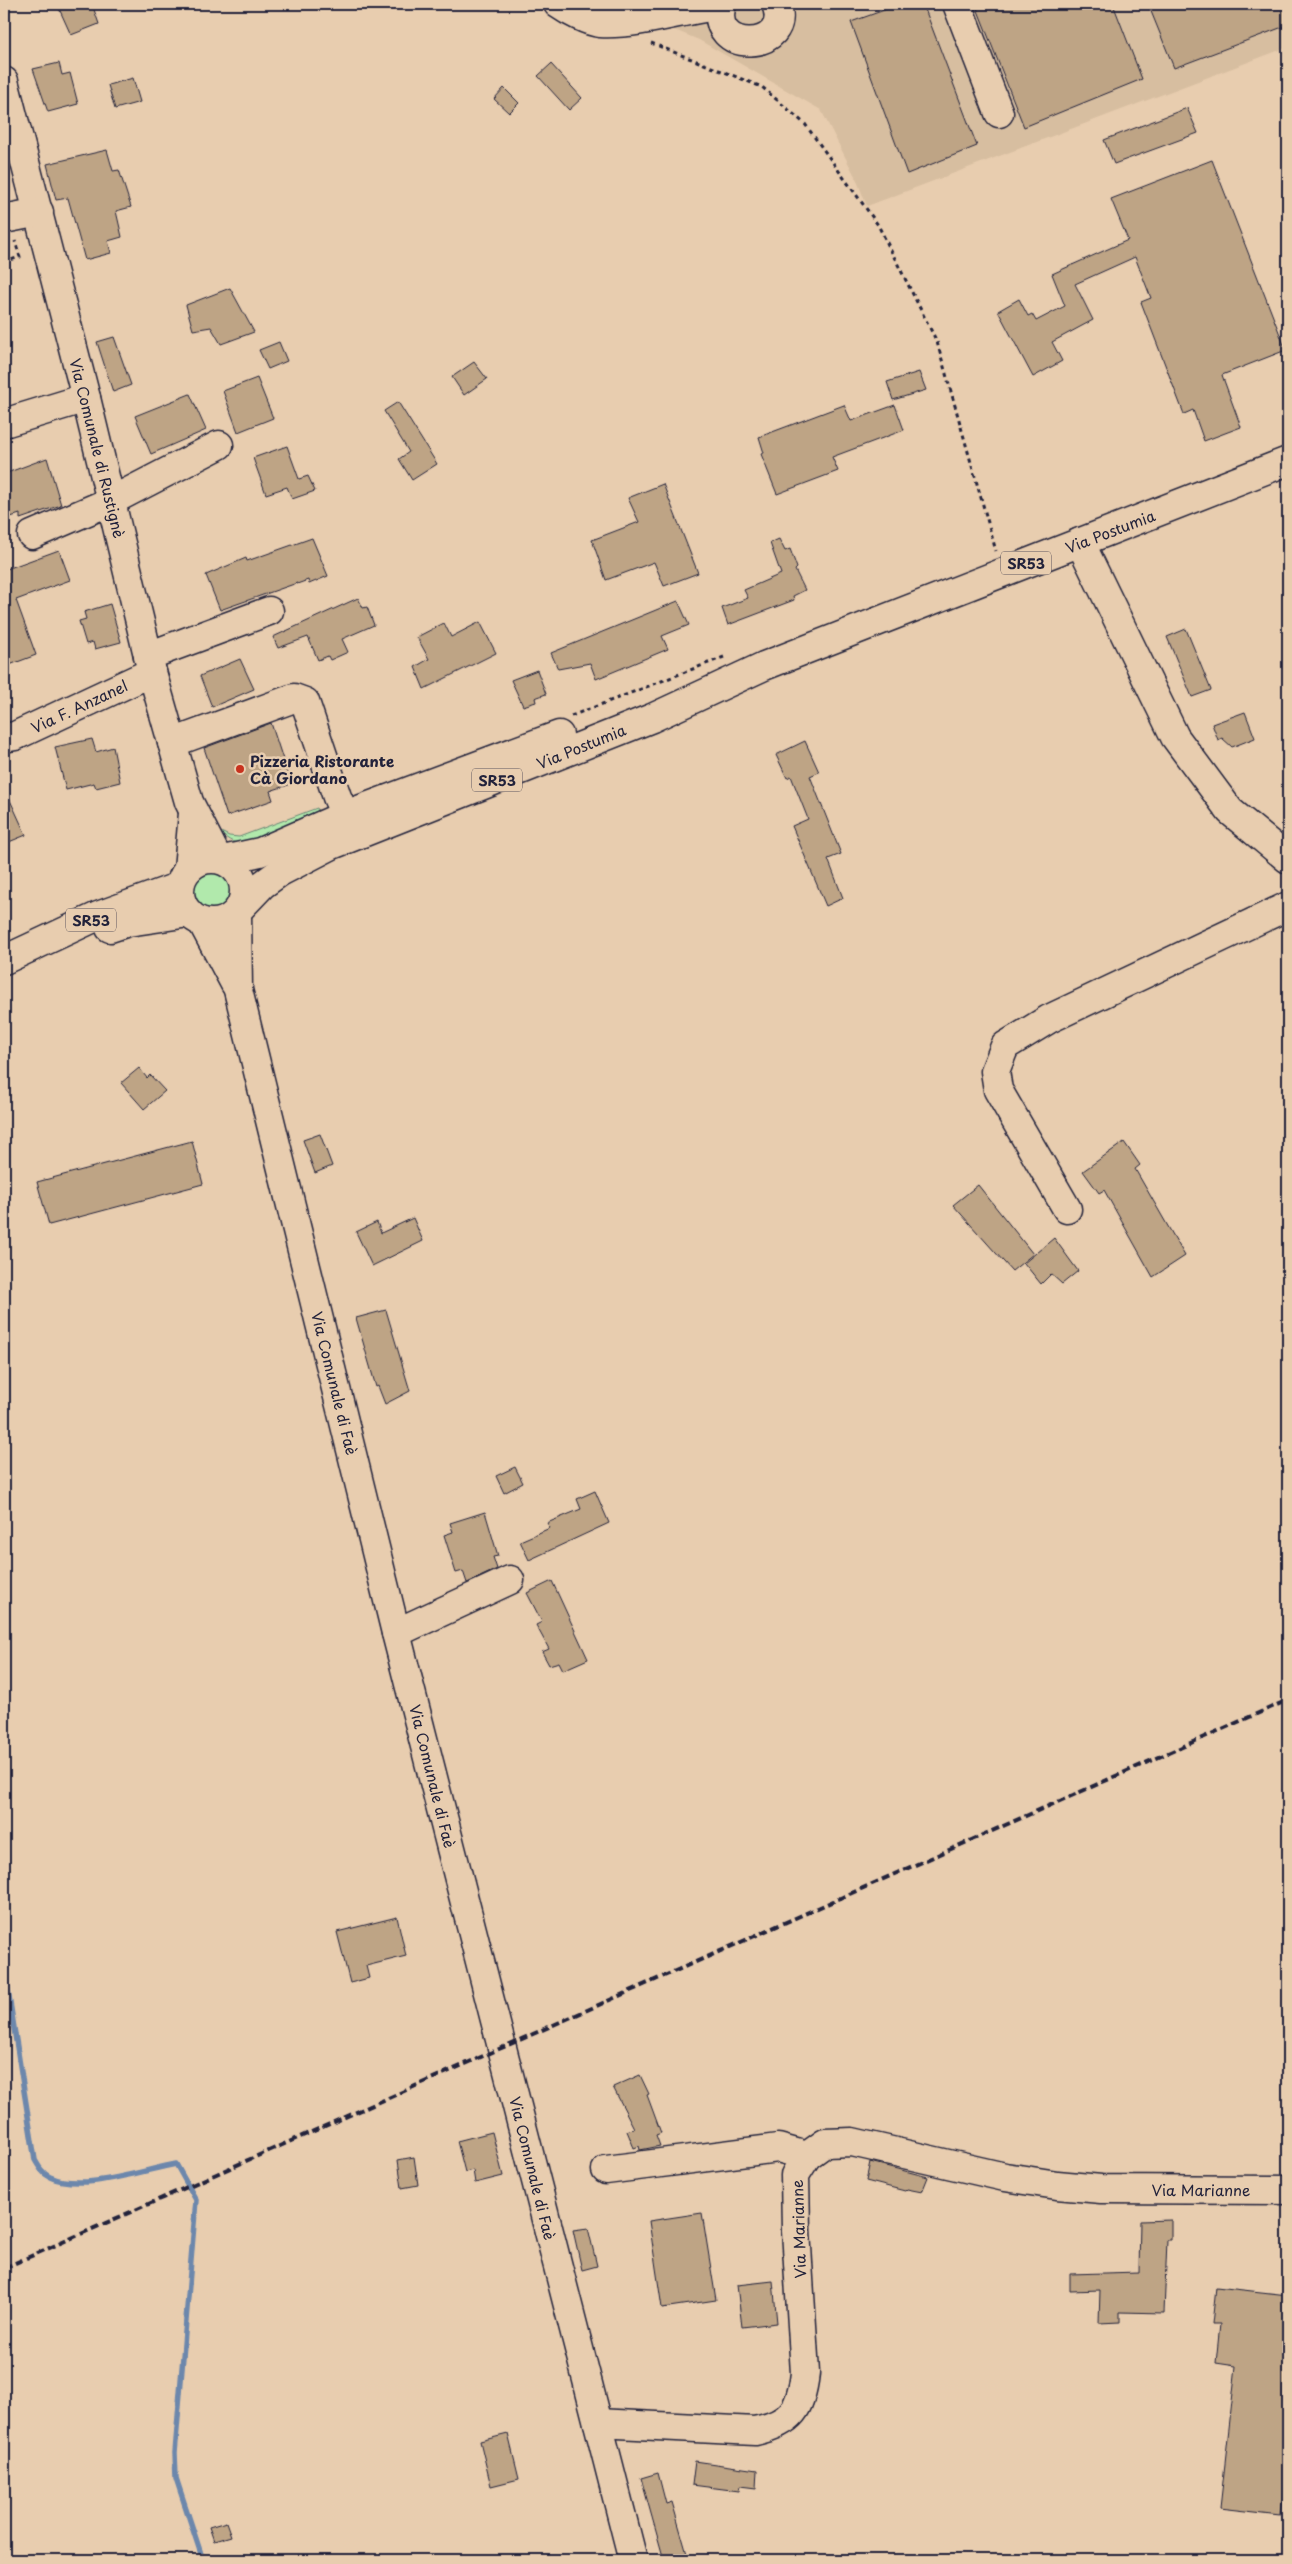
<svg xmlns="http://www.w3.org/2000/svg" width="1292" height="2564" font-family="'Playpen Sans',sans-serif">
<rect width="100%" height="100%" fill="#e8cdaf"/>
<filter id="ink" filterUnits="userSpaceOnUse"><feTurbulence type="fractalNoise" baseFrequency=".02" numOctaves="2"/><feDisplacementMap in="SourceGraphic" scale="10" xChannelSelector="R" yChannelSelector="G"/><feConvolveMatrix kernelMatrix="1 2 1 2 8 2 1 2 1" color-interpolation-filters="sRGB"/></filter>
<g filter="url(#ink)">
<!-- built -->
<path fill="#d7bea0" d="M 612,4 L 1288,4 L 1288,47 L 867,206 L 856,178 L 821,110 L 699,40 Z"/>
<!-- green -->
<g fill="#b1e9ac" stroke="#6a8674">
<path d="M 317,808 L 321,815 C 301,824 260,844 239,843 C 230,843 222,834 215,829 L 229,836 L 239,837 Z"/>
<path d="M 212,861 C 217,864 223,866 227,869 C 246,884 228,909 210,913 L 187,902 L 184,894 L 195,865 Z"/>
</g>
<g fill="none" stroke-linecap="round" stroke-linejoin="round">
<!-- stream -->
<path stroke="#6c87ac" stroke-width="5.5" d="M 4,1965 L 35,2160 C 39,2167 43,2174 50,2177 C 82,2192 143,2170 176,2164 L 196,2200 L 175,2453 L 176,2478 L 203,2560"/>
</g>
<!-- building -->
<g fill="#bea485" stroke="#22223b">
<path d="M 57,4 L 92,4 L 99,24 L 71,35 Z"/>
<path d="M 901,4 L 923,4 L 977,146 L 907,174 L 851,22 Z"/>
<path d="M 988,4 L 1113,4 L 1142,79 L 1024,127 L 977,8 Z"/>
<path d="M 1148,4 L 1288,4 L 1288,25 L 1174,68 Z"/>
<path d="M 59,63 L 62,75 L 70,73 L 78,104 L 48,112 L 33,69 Z"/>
<path d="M 551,64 L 582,98 L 569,110 L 538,76 Z"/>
<path d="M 133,78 L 140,102 L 115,109 L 108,85 Z"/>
<path d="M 504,88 L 519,103 L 509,113 L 494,99 Z"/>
<path d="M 1187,108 L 1198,133 L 1114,164 L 1104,140 Z"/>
<path d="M 107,150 L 113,171 L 119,170 L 131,207 L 116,211 L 122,237 L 108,241 L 111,253 L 85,260 L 68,198 L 56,200 L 47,164 Z"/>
<path d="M 1212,160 L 1286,350 L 1222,375 L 1241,427 L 1204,441 L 1193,410 L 1184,414 L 1141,302 L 1151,298 L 1135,257 L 1075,284 L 1093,320 L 1052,342 L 1062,361 L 1033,377 L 998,311 L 1019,299 L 1028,316 L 1032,314 L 1036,321 L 1065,306 L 1052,274 L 1128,240 L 1111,199 Z"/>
<path d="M 230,288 L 254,332 L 221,344 L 211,327 L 193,330 L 186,305 Z"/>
<path d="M 114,337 L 131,385 L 113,392 L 97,342 Z"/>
<path d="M 279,342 L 287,361 L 268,369 L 259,350 Z"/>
<path d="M 474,362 L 487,379 L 464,395 L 452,377 Z"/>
<path d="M 919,372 L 926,390 L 893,400 L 887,382 Z"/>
<path d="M 257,378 L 273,418 L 238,432 L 223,391 Z"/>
<path d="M 190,394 L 206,430 L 151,454 L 135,416 Z"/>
<path d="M 398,402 L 437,464 L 412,480 L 399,459 L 409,452 L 384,411 Z"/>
<path d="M 844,405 L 851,421 L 895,405 L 904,430 L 832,457 L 838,471 L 777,494 L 761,454 L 764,453 L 759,437 Z"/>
<path d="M 287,446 L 299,479 L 308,476 L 315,491 L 292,499 L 287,487 L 266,494 L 253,458 Z"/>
<path d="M 47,458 L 61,505 L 20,519 L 20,514 L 4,519 L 4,474 Z"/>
<path d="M 663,484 L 698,573 L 664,586 L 654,562 L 606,580 L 592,540 L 639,522 L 628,498 Z"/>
<path d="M 312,538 L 328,576 L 309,584 L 308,580 L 297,584 L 297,583 L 220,610 L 206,575 L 246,558 L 247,561 Z"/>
<path d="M 779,539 L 785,551 L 790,549 L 797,568 L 795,570 L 805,590 L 793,596 L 794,600 L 728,625 L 722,608 L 748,598 L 744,590 L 781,574 L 770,543 Z"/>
<path d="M 59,550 L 70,580 L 16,600 L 36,655 L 4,667 L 4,570 Z"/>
<path d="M 358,598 L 363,608 L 367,607 L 374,625 L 342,639 L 348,652 L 330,660 L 328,656 L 318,660 L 308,637 L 278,648 L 273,637 Z"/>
<path d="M 678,601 L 689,625 L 662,636 L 668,649 L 596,679 L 590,663 L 558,669 L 551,653 Z"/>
<path d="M 110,604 L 121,642 L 95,649 L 93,642 L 86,644 L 79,621 L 86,619 L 84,612 Z"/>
<path d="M 480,622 L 496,653 L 424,689 L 415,667 L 429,659 L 417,637 L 444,623 L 451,637 Z"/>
<path d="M 1186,629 L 1211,690 L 1192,697 L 1167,637 Z"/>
<path d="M 240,659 L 254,689 L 212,707 L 200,676 Z"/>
<path d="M 537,670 L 546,694 L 535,698 L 536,702 L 523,706 L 511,680 Z"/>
<path d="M 1245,712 L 1255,738 L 1232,747 L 1222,738 L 1218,740 L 1212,724 Z"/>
<path d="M 271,723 L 291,784 L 270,791 L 273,800 L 227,816 L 204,748 Z"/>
<path d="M 92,739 L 96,752 L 113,747 L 120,782 L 96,788 L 94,783 L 66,790 L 55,747 Z"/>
<path d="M 805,741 L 819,772 L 810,776 L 841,854 L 828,859 L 843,898 L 826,906 L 792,826 L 808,819 L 791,776 L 787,778 L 776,755 Z"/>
<path d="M 4,787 L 26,835 L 4,844 Z"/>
<path d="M 139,1068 L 147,1078 L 150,1075 L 165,1091 L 144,1109 L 121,1083 Z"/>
<path d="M 320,1134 L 332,1166 L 315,1173 L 303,1140 Z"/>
<path d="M 192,1141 L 203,1184 L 49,1225 L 37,1182 Z"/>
<path d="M 1124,1142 L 1140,1165 L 1135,1169 L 1185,1256 L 1153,1277 L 1104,1190 L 1099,1193 L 1083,1171 Z"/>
<path d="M 978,1185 L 1033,1254 L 1012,1271 L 953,1205 Z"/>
<path d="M 413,1218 L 423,1241 L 372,1266 L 356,1232 L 377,1222 L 381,1233 Z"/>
<path d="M 1054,1238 L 1078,1271 L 1062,1284 L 1051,1274 L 1041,1284 L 1024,1263 Z"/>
<path d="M 386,1310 L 410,1391 L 385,1404 L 378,1386 L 376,1387 L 356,1318 Z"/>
<path d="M 515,1467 L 523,1483 L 504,1493 L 496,1476 Z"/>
<path d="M 595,1491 L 609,1523 L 529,1560 L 520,1541 L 550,1528 L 547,1523 L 581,1509 L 577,1499 Z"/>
<path d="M 485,1512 L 498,1556 L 493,1557 L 497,1569 L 467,1583 L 463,1571 L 456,1573 L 444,1535 L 453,1532 L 450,1523 Z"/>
<path d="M 552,1581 L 588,1659 L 563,1670 L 559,1662 L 549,1665 L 542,1652 L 549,1649 L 536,1625 L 542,1622 L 527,1593 Z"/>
<path d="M 397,1917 L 406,1956 L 366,1966 L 369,1978 L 350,1983 L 337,1932 Z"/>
<path d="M 640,2075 L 649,2094 L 647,2095 L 661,2133 L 656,2135 L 660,2146 L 640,2150 L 639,2146 L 634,2148 L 627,2131 L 634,2128 L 613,2087 Z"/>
<path d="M 492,2132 L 503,2176 L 475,2183 L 473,2170 L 465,2172 L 457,2141 Z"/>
<path d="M 414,2157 L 418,2185 L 402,2188 L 398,2160 Z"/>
<path d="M 870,2162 L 928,2177 L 922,2192 L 907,2189 L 905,2191 L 866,2181 Z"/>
<path d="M 702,2213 L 716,2300 L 662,2308 L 649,2221 Z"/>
<path d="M 1171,2220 L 1171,2240 L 1167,2240 L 1164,2313 L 1120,2312 L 1120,2322 L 1099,2323 L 1100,2290 L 1070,2291 L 1070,2274 L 1139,2272 L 1140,2221 Z"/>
<path d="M 588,2228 L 597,2266 L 582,2270 L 573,2230 Z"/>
<path d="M 773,2281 L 777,2323 L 742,2327 L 737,2285 Z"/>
<path d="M 1216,2287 L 1288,2295 L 1288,2453 L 1281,2515 L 1220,2508 L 1236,2366 L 1216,2363 L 1220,2324 L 1212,2324 Z"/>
<path d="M 508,2434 L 519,2479 L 491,2486 L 480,2441 Z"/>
<path d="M 695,2461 L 757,2470 L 756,2488 L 740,2486 L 739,2491 L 692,2485 Z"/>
<path d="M 658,2473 L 666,2504 L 672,2502 L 687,2554 L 666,2560 L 664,2560 L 641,2478 Z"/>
<path d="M 226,2522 L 231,2536 L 214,2541 L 209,2527 Z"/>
</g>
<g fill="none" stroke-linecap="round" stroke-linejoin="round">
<defs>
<g id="minor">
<path d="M 558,4 C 568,11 588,22 600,23 C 641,25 681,10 722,5"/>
<path d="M 722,4 C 706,56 795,52 776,4"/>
<path d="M 957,4 L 999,113"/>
<path d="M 4,81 L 86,398 L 152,672 L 189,802 L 218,859"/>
<path d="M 4,219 L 39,212"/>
<path d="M 4,423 L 86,398"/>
<path d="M 32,535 L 111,501 L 219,445"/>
<path d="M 1080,542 L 1175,737 L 1230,811 L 1288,859"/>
<path d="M 148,656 L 269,611"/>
<path d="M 4,738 L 15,736 L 152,672"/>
<path d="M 172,743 L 294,698 L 305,702 L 337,797 L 345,815"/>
<path d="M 188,869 L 193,813"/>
<path d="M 237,913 L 238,990 L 396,1633 L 633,2560"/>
<path d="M 202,922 L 235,984"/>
<path d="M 1067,1209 L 998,1090 L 995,1071 L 1005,1046 L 1049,1019 L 1288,906"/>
<path d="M 396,1633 L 510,1580"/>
<path d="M 606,2170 L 778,2148 L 807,2156"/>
<path d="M 598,2423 L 755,2431 C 792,2423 801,2409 805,2373 L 796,2231 L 795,2175 L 807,2156 L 825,2143 L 852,2142 L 1005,2177 L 1057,2185 L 1101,2189 L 1288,2190"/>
</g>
<g id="major">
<circle cx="212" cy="891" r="32"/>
<path d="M 223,860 L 260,852 L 345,815 L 559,735"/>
<path d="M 240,908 L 262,885 L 280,872 L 332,845 L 652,718 L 764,666 L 1288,461"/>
<path d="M 110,928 L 128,922 L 189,913"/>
<path d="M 4,960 L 98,916 L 180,886"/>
</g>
</defs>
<!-- minor casing -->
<use href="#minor" stroke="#22223b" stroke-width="31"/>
<!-- major casing -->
<use href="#major" stroke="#22223b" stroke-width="31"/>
<!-- path -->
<g stroke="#22223b" stroke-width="3" stroke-dasharray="4 4" stroke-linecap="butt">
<path d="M 651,43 L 762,87 L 805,124 L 878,225 L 937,342 L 996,551"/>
<path d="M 4,262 L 20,257 L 15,241"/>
<path d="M 571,716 L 724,657"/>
</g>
<!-- minor -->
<use href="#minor" stroke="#e8cdaf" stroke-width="28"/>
<!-- major -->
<use href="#major" stroke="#e8cdaf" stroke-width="28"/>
<!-- rail -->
<path stroke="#22223b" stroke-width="4" stroke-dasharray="8 4" stroke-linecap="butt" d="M 4,2268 L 1288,1700"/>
</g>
</g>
<!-- markers -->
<circle fill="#c8321e" stroke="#e8cdaf" stroke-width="2" cx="240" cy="769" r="5"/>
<g text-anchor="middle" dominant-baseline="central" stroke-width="5" stroke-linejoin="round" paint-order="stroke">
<!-- shield labels -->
<g fill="#e8cdaf" stroke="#5d555e" stroke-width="1">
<rect x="1001" y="551.5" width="50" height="23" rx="4"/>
<rect x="472" y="768.5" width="50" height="23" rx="4"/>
<rect x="66" y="908.5" width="50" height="23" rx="4"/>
</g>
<g font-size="14" font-weight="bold" fill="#22223b">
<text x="1026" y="563">SR53</text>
<text x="497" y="780">SR53</text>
<text x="91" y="920">SR53</text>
</g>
<!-- street labels -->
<g font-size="15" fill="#22223b" stroke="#e8cdaf">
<text transform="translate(98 448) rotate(76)">Via Comunale di Rustignè</text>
<text transform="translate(1110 531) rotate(-21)">Via Postumia</text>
<text transform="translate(79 706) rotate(-25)">Via F. Anzanel</text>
<text transform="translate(581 746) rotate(-22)">Via Postumia</text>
<text transform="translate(335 1383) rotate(76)">Via Comunale di Faè</text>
<text transform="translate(433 1776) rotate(76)">Via Comunale di Faè</text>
<text transform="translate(533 2168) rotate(76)">Via Comunale di Faè</text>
<text x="1201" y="2189">Via Marianne</text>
<text transform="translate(798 2229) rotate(-92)">Via Marianne</text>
</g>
<!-- poi labels -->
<g font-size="15" font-weight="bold" fill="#22223b" stroke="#e8cdaf" text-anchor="start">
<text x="250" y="760">Pizzeria Ristorante<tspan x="250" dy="17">Cà Giordano</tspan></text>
</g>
</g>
<!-- margin -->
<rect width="1292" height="2564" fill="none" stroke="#e8cdaf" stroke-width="20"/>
<rect x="10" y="10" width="1272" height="2544" fill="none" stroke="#22223b" stroke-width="2" filter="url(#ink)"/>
</svg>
